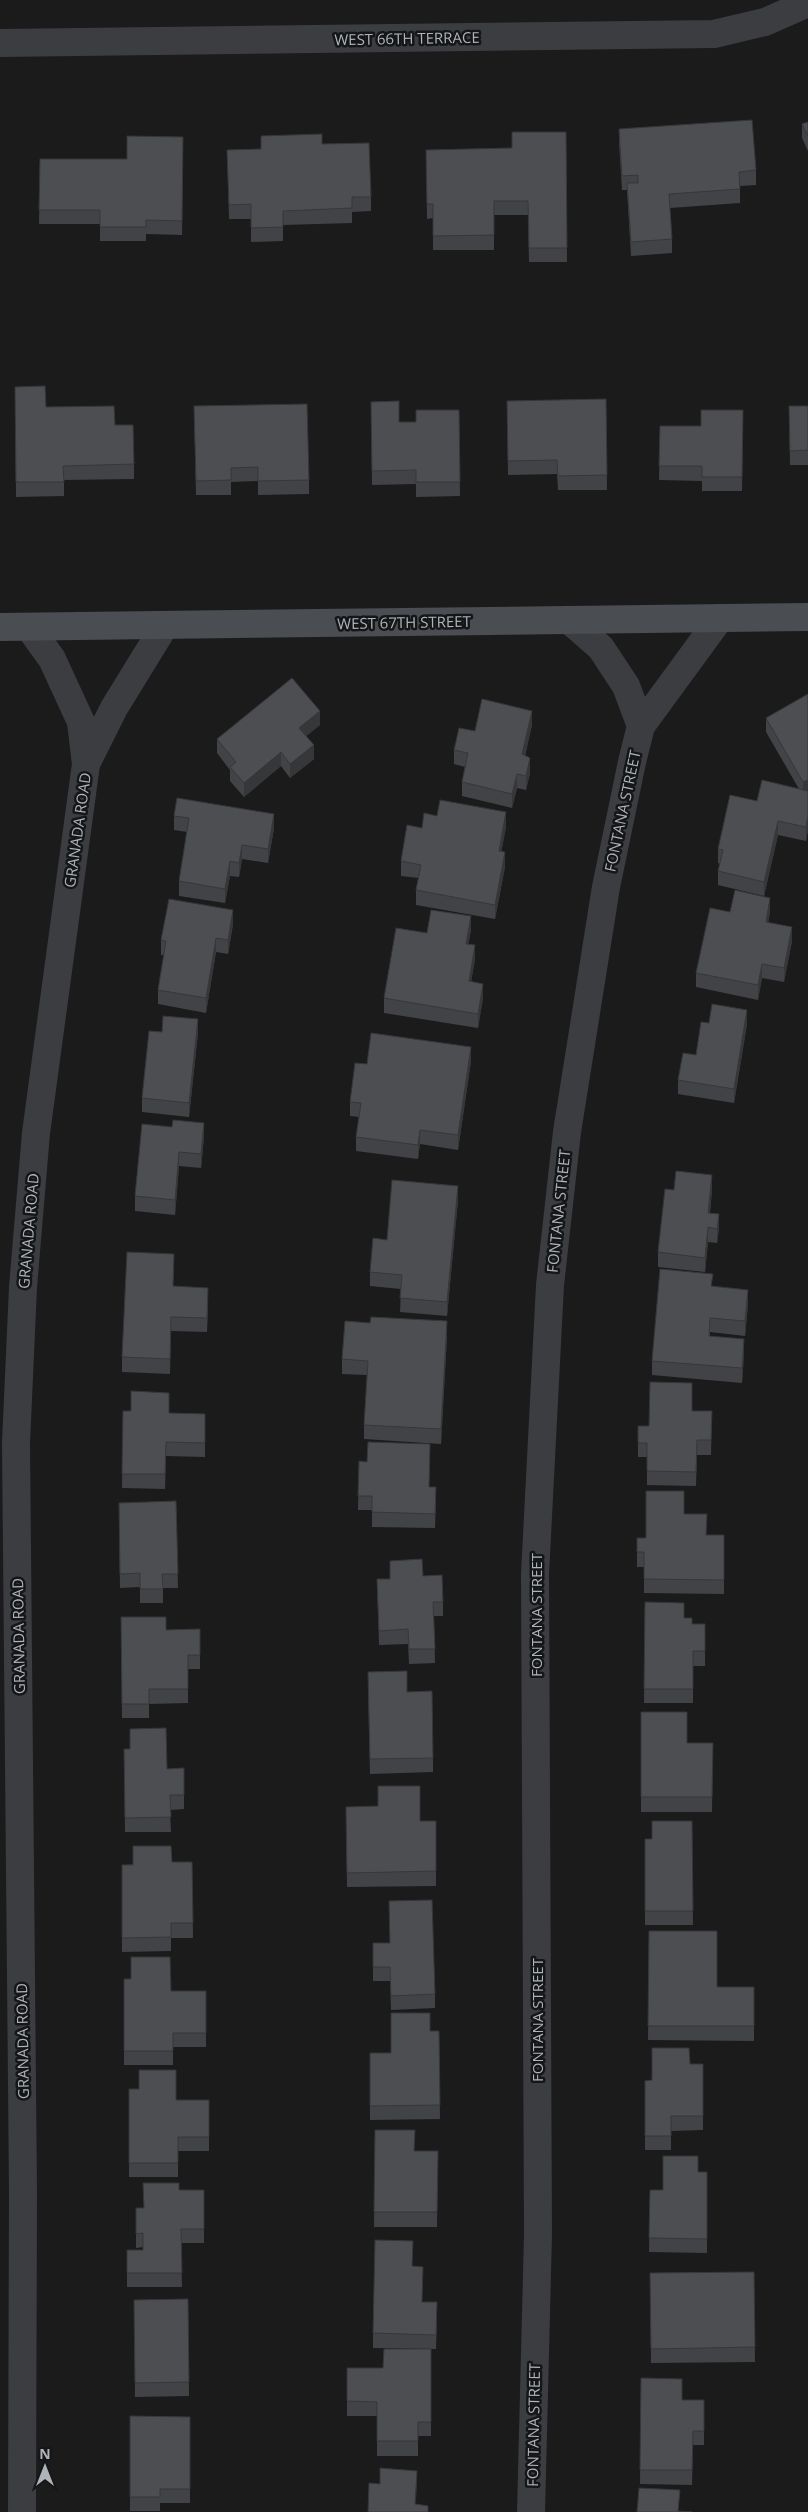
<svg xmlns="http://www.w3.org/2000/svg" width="808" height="2512" font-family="'Open Sans',sans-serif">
<rect width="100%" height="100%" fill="#1b1b1c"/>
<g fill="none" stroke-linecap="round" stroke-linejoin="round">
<!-- street -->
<g stroke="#3c3d41" stroke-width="28">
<path d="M 0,43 L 714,34 L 765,22 L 808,3"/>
<path d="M 569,620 L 601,648 L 626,686 L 641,726"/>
<path d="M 86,764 L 114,708 L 165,625"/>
<path d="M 22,2512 L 23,2192 L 16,1443 L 23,1287 L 36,1133 L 86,764 L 81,722 L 52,659 L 29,627"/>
<path d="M 531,2512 L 538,2234 L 535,1574 L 550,1285 L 567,1132 L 606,887 L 632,762 L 641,726 L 720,618"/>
</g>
<!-- secondary -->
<path stroke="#4a4d51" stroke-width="28" d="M 0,627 L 808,617"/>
</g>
<!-- wall -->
<g fill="#424346">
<path d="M 808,122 L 808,151 L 802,138 L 802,124 Z"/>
<path d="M 619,129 L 756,170 L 756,185 L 740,186 L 740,203 L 670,208 L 672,239 L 672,253 L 631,256 L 627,190 L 622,190 L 619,143 Z"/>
<path d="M 512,132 L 566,132 L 567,262 L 529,262 L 528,215 L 494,215 L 494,250 L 433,250 L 433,218 L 427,219 L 426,150 L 512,148 Z"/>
<path d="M 261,136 L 322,144 L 371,197 L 371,211 L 352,212 L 352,223 L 283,225 L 283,241 L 251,242 L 251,219 L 229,219 L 227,150 L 261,149 Z"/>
<path d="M 183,137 L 182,235 L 146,234 L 146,241 L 100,241 L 100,224 L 39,224 L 40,159 L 127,159 Z"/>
<path d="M 15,387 L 46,407 L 115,425 L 134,464 L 134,479 L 64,480 L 64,496 L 16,497 Z"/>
<path d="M 606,399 L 607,490 L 558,490 L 557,474 L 508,475 L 507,401 Z"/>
<path d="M 371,402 L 399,422 L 416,422 L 459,410 L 460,496 L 416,497 L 416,484 L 372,485 Z"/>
<path d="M 194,406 L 309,480 L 309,494 L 258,495 L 258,481 L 231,482 L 231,495 L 196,495 Z"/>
<path d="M 789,406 L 808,406 L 808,465 L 790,465 Z"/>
<path d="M 743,410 L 742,491 L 702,491 L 702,481 L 659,480 L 660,426 L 701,426 Z"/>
<path d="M 808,694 L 808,830 L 806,841 L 778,835 L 764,896 L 718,885 L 718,871 L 720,864 L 718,863 L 718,849 L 757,801 L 799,789 L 766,732 L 766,718 Z"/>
<path d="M 320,725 L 306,736 L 314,759 L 290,778 L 281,766 L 244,797 L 230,781 L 230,770 L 217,753 L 217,739 Z"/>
<path d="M 532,725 L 525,756 L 530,773 L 526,790 L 517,788 L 512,808 L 462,796 L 462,782 L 465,767 L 454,764 L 454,750 L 475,731 Z"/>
<path d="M 174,816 L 274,828 L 268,863 L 242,859 L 239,877 L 230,876 L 225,903 L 179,896 L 179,881 L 187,832 L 174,830 Z"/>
<path d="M 437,816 L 506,827 L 501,852 L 505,867 L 495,919 L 416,905 L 416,890 L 419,878 L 401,876 L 401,861 L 422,828 Z"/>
<path d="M 730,912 L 770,912 L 768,922 L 792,941 L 784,982 L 762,978 L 758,1000 L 696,987 L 696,973 Z"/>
<path d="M 233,924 L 228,954 L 216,952 L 206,1013 L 158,1004 L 158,990 L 164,955 L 161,955 L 161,940 Z"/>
<path d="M 471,930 L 468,944 L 475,959 L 471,981 L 483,998 L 478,1028 L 384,1013 L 384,998 L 427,933 Z"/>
<path d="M 709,1023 L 747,1024 L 734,1103 L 678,1094 L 678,1080 L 696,1055 Z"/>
<path d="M 162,1032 L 198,1033 L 189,1117 L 142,1112 L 142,1098 Z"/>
<path d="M 471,1061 L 458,1150 L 420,1144 L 418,1159 L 356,1151 L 356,1137 L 359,1117 L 350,1116 L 350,1102 L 367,1064 Z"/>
<path d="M 142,1124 L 204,1137 L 201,1168 L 179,1166 L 175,1215 L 135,1211 L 135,1196 Z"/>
<path d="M 674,1190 L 712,1190 L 710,1213 L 719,1228 L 717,1243 L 708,1242 L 705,1272 L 658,1267 L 658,1252 Z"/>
<path d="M 458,1200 L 447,1316 L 400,1312 L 401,1289 L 370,1286 L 370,1272 L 387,1240 Z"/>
<path d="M 174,1268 L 173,1286 L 208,1302 L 207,1332 L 171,1331 L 170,1374 L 122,1372 L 122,1357 Z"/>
<path d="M 713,1286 L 748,1304 L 745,1336 L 710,1332 L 710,1336 L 744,1354 L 742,1383 L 652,1375 L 652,1361 Z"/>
<path d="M 370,1323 L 447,1336 L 441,1444 L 364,1439 L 364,1425 L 367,1375 L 342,1374 L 342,1359 Z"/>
<path d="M 123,1411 L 169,1413 L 205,1414 L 205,1457 L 166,1456 L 165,1489 L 122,1488 Z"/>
<path d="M 692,1411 L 712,1411 L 711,1455 L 697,1455 L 696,1486 L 647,1485 L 647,1457 L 638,1457 L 638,1426 L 649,1426 Z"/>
<path d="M 359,1461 L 429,1487 L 436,1501 L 435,1528 L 372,1527 L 372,1510 L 358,1510 Z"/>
<path d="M 176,1501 L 178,1588 L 163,1588 L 163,1603 L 140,1603 L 140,1587 L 120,1588 L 119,1517 Z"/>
<path d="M 684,1514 L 706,1535 L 724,1535 L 724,1594 L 644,1593 L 644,1567 L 637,1567 L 637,1538 L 646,1538 Z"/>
<path d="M 390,1561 L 423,1576 L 443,1602 L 443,1616 L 434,1616 L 435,1663 L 409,1664 L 408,1644 L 379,1645 L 377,1579 L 390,1579 Z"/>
<path d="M 645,1602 L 684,1618 L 692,1624 L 705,1624 L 705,1666 L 693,1666 L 693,1703 L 644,1703 Z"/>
<path d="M 121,1617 L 166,1630 L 200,1629 L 200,1669 L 188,1669 L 188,1703 L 149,1704 L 149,1718 L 122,1718 Z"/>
<path d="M 368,1686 L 433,1758 L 433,1772 L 370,1774 Z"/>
<path d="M 641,1712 L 687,1743 L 713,1743 L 712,1812 L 641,1812 Z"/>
<path d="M 124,1749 L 167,1769 L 184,1768 L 184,1809 L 170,1810 L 171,1832 L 125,1832 Z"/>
<path d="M 346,1807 L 420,1821 L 436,1821 L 436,1886 L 347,1887 Z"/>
<path d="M 692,1821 L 693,1925 L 645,1925 L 645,1839 L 652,1839 Z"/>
<path d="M 172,1862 L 192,1862 L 193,1938 L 171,1938 L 171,1951 L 122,1952 L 122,1865 Z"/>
<path d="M 649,1931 L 717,1987 L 754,1987 L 754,2041 L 648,2040 Z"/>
<path d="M 373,1943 L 435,1994 L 435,2008 L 391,2010 L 390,1981 L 373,1981 Z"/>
<path d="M 124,1979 L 131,1979 L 171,1991 L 206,1991 L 206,2047 L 173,2047 L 173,2065 L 124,2065 Z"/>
<path d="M 430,2031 L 439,2031 L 440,2119 L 370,2120 L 370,2053 L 391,2053 Z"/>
<path d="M 690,2064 L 703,2064 L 703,2130 L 671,2131 L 671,2150 L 645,2150 L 645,2081 L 652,2080 Z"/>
<path d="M 129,2089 L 139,2089 L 176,2100 L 209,2100 L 209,2151 L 178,2151 L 178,2177 L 129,2177 Z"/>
<path d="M 375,2130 L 415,2151 L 438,2151 L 437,2227 L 374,2227 Z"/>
<path d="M 698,2172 L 707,2172 L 707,2253 L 649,2252 L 650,2190 L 663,2190 Z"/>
<path d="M 179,2190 L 204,2190 L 204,2243 L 181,2243 L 182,2287 L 127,2287 L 127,2250 L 143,2250 L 143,2247 L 136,2248 L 136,2208 L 144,2208 Z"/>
<path d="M 413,2266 L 422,2302 L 437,2317 L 436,2349 L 373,2348 L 373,2333 Z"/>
<path d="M 754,2272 L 755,2362 L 651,2363 L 650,2273 Z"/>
<path d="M 188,2299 L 189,2396 L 135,2397 L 134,2300 Z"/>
<path d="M 431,2349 L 431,2436 L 418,2436 L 418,2456 L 377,2456 L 377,2416 L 347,2416 L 347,2368 L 383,2368 Z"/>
<path d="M 641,2378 L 682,2400 L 704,2400 L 704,2445 L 693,2445 L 692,2485 L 640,2484 Z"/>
<path d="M 130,2416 L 190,2417 L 190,2503 L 160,2503 L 160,2511 L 130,2511 Z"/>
</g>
<!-- shaded-wall -->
<g fill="#363739">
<path d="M 320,711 L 320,725 L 299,742 L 299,728 Z"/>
<path d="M 532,711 L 532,725 L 522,768 L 522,754 Z"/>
<path d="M 314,745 L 314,759 L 290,778 L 290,764 Z"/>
<path d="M 281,752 L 281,766 L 244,797 L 244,783 Z"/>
<path d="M 530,758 L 530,773 L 526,790 L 526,776 Z"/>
<path d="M 517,774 L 517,788 L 512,808 L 512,794 Z"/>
<path d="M 808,780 L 808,794 L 803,796 L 803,782 Z"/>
<path d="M 506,812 L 506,827 L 499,865 L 499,851 Z"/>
<path d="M 274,814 L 274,828 L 268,863 L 268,849 Z"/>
<path d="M 808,816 L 808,830 L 806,841 L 806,827 Z"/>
<path d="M 778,821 L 778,835 L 764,896 L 764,882 Z"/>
<path d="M 242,845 L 242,859 L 239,877 L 239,863 Z"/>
<path d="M 505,852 L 505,867 L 495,919 L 495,905 Z"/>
<path d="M 230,861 L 230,876 L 225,903 L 225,889 Z"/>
<path d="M 770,898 L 770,912 L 766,936 L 766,922 Z"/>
<path d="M 233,910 L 233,924 L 228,954 L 228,940 Z"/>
<path d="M 471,916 L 471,930 L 466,958 L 466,944 Z"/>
<path d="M 792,927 L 792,941 L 784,982 L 784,968 Z"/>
<path d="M 216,938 L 216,952 L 206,1013 L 206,998 Z"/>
<path d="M 475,945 L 475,959 L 469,995 L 469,981 Z"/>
<path d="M 762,964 L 762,978 L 758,1000 L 758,985 Z"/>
<path d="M 483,984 L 483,998 L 478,1028 L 478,1014 Z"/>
<path d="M 747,1010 L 747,1024 L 734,1103 L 734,1089 Z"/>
<path d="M 198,1019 L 198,1033 L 189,1117 L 189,1103 Z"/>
<path d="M 471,1047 L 471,1061 L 458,1150 L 458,1135 Z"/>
<path d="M 204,1123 L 204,1137 L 201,1168 L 201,1154 Z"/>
<path d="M 420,1130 L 420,1144 L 418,1159 L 418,1145 Z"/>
<path d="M 179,1152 L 179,1166 L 175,1215 L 175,1200 Z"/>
<path d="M 712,1175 L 712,1190 L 708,1227 L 708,1213 Z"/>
<path d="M 458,1186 L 458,1200 L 447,1316 L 447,1302 Z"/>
<path d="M 719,1214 L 719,1228 L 717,1243 L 717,1229 Z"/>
<path d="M 708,1227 L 708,1242 L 705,1272 L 705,1258 Z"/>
<path d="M 208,1288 L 208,1302 L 207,1332 L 207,1318 Z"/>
<path d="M 748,1290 L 748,1304 L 745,1336 L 745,1321 Z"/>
<path d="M 447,1321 L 447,1336 L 441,1444 L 441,1429 Z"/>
<path d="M 744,1339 L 744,1354 L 742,1383 L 742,1368 Z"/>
<path d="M 417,2471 L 417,2485 L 415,2512 Z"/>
</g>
<!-- building -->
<g fill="#4d4e51" stroke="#363739">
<path d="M 752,120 L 756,170 L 739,172 L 740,189 L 669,194 L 672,239 L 631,242 L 627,183 L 638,183 L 638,175 L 622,176 L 619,129 Z"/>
<path d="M 808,122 L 808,136 L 802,124 Z"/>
<path d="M 512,132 L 566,132 L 567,248 L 529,248 L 528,201 L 494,201 L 494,235 L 433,236 L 433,204 L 427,204 L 426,150 L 512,148 Z"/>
<path d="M 322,134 L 322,144 L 369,143 L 371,197 L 352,197 L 352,208 L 283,211 L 283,227 L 251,228 L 251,204 L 229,205 L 227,150 L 261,149 L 261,136 Z"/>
<path d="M 127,136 L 183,137 L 182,221 L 146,220 L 146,227 L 100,227 L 100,210 L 39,210 L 40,159 L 127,159 Z"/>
<path d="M 45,386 L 46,407 L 114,406 L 115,425 L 133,425 L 134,464 L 63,466 L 64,482 L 16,482 L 15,387 Z"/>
<path d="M 606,399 L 607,475 L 558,476 L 557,460 L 508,461 L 507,401 Z"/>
<path d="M 399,401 L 399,422 L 416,422 L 416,410 L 459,410 L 460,482 L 416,482 L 416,470 L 372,471 L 371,402 Z"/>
<path d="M 307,404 L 309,480 L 258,481 L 258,467 L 231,468 L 231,480 L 196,481 L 194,406 Z"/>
<path d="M 789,406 L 808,406 L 808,450 L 790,451 Z"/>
<path d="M 701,410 L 743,410 L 742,477 L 702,477 L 702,466 L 659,466 L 660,426 L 701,426 Z"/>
<path d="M 292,678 L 320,711 L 299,728 L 314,745 L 290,764 L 281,752 L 244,783 L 230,767 L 236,762 L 217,739 Z"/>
<path d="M 808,694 L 808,780 L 803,782 L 766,718 Z"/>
<path d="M 482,699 L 532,711 L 522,754 L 530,758 L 526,776 L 517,774 L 512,794 L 462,782 L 468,753 L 454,750 L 459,728 L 475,731 Z"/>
<path d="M 762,780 L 808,791 L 808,816 L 806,827 L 778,821 L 764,882 L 718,871 L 723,850 L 718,849 L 730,795 L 757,801 Z"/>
<path d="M 177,798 L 274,814 L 268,849 L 242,845 L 239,863 L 230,861 L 225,889 L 179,881 L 189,818 L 174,816 Z"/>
<path d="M 440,800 L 506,812 L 499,851 L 505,852 L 495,905 L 416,890 L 421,865 L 401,861 L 407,825 L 422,828 L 424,813 L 437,816 Z"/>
<path d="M 735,890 L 770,898 L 766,922 L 792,927 L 784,968 L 762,964 L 758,985 L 696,973 L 710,908 L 730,912 Z"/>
<path d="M 169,899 L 233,910 L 228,940 L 216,938 L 206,998 L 158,990 L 166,941 L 161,940 Z"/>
<path d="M 431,910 L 471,916 L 466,944 L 475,945 L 469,981 L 483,984 L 478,1014 L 384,998 L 396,928 L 427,933 Z"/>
<path d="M 712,1004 L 747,1010 L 734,1089 L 678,1080 L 683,1053 L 696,1055 L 701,1022 L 709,1023 Z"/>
<path d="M 163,1016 L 198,1019 L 189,1103 L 142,1098 L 149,1031 L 162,1032 Z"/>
<path d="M 371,1033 L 471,1047 L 458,1135 L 420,1130 L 418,1145 L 356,1137 L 361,1103 L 350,1102 L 355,1063 L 367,1064 Z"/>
<path d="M 173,1120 L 204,1123 L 201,1154 L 179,1152 L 175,1200 L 135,1196 L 142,1124 L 172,1127 Z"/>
<path d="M 676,1171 L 712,1175 L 708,1213 L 719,1214 L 717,1229 L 708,1227 L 705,1258 L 658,1252 L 665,1189 L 674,1190 Z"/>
<path d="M 392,1180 L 458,1186 L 447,1302 L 400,1298 L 402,1275 L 370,1272 L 373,1238 L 387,1240 Z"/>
<path d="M 127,1252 L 174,1254 L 173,1286 L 208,1288 L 207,1318 L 171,1317 L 170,1359 L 122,1357 Z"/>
<path d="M 660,1269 L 713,1274 L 711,1286 L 748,1290 L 745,1321 L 710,1318 L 709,1336 L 744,1339 L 742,1368 L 652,1361 Z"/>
<path d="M 371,1317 L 447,1321 L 441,1429 L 364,1425 L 368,1361 L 342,1359 L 345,1321 L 370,1323 Z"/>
<path d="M 650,1382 L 692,1383 L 692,1411 L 712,1411 L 711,1440 L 697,1440 L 696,1472 L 647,1471 L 647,1443 L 638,1443 L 638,1426 L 649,1426 Z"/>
<path d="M 131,1391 L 169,1393 L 169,1413 L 205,1414 L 205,1443 L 166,1442 L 165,1474 L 122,1474 L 123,1411 L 131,1411 Z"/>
<path d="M 368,1442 L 430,1444 L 429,1487 L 436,1487 L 435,1514 L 372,1512 L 372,1496 L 358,1496 L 359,1461 L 367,1462 Z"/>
<path d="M 646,1491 L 684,1491 L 684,1514 L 707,1514 L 706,1535 L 724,1535 L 724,1580 L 644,1579 L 644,1552 L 637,1552 L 637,1538 L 646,1538 Z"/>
<path d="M 176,1501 L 178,1574 L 162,1574 L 163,1589 L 140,1589 L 140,1573 L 120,1574 L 119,1503 Z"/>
<path d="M 422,1559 L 423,1576 L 442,1575 L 443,1602 L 433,1602 L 435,1649 L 409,1649 L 408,1629 L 379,1631 L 377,1579 L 390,1579 L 390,1561 Z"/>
<path d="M 645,1602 L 684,1603 L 684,1618 L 692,1618 L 692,1624 L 705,1624 L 705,1651 L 693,1651 L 693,1689 L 644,1689 Z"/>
<path d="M 121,1617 L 166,1617 L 166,1630 L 200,1629 L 200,1655 L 188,1655 L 188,1689 L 149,1689 L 149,1704 L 122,1704 Z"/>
<path d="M 407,1671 L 407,1692 L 432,1691 L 433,1758 L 370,1759 L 368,1672 Z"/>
<path d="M 641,1712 L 687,1712 L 687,1743 L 713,1743 L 712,1797 L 641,1797 Z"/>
<path d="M 166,1728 L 167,1769 L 184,1768 L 184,1795 L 170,1795 L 171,1817 L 125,1818 L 124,1749 L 130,1749 L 130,1729 Z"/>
<path d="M 378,1786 L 420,1786 L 420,1821 L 436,1821 L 436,1871 L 347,1873 L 346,1807 L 378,1806 Z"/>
<path d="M 652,1821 L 692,1821 L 693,1911 L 645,1911 L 645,1839 L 652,1839 Z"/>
<path d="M 133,1846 L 171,1846 L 172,1862 L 192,1862 L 193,1923 L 171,1923 L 171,1937 L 122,1938 L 122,1865 L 133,1865 Z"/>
<path d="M 432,1900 L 435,1994 L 391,1996 L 390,1967 L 373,1967 L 373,1943 L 390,1943 L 389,1901 Z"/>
<path d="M 649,1931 L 717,1931 L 717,1987 L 754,1987 L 754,2026 L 648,2026 Z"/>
<path d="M 131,1957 L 170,1957 L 171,1991 L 206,1991 L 206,2033 L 173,2033 L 173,2051 L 124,2051 L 124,1979 L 131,1979 Z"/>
<path d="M 391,2013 L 430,2013 L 430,2031 L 439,2031 L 440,2105 L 370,2106 L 370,2053 L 391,2053 Z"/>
<path d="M 652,2048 L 689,2048 L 690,2064 L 703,2064 L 703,2116 L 671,2116 L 671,2136 L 645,2136 L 645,2081 L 652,2080 Z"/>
<path d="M 139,2070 L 176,2070 L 176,2100 L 209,2100 L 209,2137 L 178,2137 L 178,2163 L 129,2163 L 129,2089 L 139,2089 Z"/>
<path d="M 375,2130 L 415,2130 L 414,2151 L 438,2151 L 437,2212 L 374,2212 Z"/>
<path d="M 663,2156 L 698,2156 L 698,2172 L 707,2172 L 707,2239 L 649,2238 L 650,2190 L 663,2190 Z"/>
<path d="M 143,2183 L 179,2183 L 179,2190 L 204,2190 L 204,2229 L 181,2229 L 182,2273 L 127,2273 L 127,2250 L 143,2250 L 143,2233 L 136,2234 L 136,2208 L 144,2208 Z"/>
<path d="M 375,2240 L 413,2241 L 412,2266 L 423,2267 L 422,2302 L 437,2302 L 436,2335 L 373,2333 Z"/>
<path d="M 754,2272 L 755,2347 L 651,2349 L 650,2273 Z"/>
<path d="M 188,2299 L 189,2382 L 135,2383 L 134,2300 Z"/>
<path d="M 384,2349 L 431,2349 L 431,2422 L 418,2422 L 418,2441 L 377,2441 L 377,2402 L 347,2401 L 347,2368 L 383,2368 Z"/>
<path d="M 641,2378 L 682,2379 L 682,2400 L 704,2400 L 704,2431 L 693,2431 L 692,2470 L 640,2470 Z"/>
<path d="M 130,2416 L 190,2417 L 190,2489 L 160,2489 L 160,2497 L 130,2497 Z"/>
<path d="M 380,2468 L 417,2471 L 415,2504 L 428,2506 L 428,2512 L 368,2512 L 369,2483 L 380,2484 Z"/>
<path d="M 639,2488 L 680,2490 L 678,2511 L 692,2512 L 637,2512 Z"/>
</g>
<g text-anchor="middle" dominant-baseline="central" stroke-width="5" stroke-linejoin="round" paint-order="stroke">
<!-- street labels -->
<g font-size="15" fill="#afb4ba" stroke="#151617">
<text transform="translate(407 38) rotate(-1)">WEST 66TH TERRACE</text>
<text transform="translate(404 622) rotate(-1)">WEST 67TH STREET</text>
<text transform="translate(622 811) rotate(-78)">FONTANA STREET</text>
<text transform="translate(77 830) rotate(-82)">GRANADA ROAD</text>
<text transform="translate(558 1211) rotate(-84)">FONTANA STREET</text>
<text transform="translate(28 1231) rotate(-85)">GRANADA ROAD</text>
<text transform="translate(536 1615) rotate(-90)">FONTANA STREET</text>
<text transform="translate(18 1636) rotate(-91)">GRANADA ROAD</text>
<text transform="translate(537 2020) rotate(-90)">FONTANA STREET</text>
<text transform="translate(22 2041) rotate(-91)">GRANADA ROAD</text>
<text transform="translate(533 2425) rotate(-89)">FONTANA STREET</text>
</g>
</g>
<!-- north arrow -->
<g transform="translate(45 2467)" stroke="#151617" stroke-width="4" paint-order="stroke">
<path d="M0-4L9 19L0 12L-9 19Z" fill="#afb4ba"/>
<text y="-8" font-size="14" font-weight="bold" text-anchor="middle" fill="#afb4ba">N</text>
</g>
</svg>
